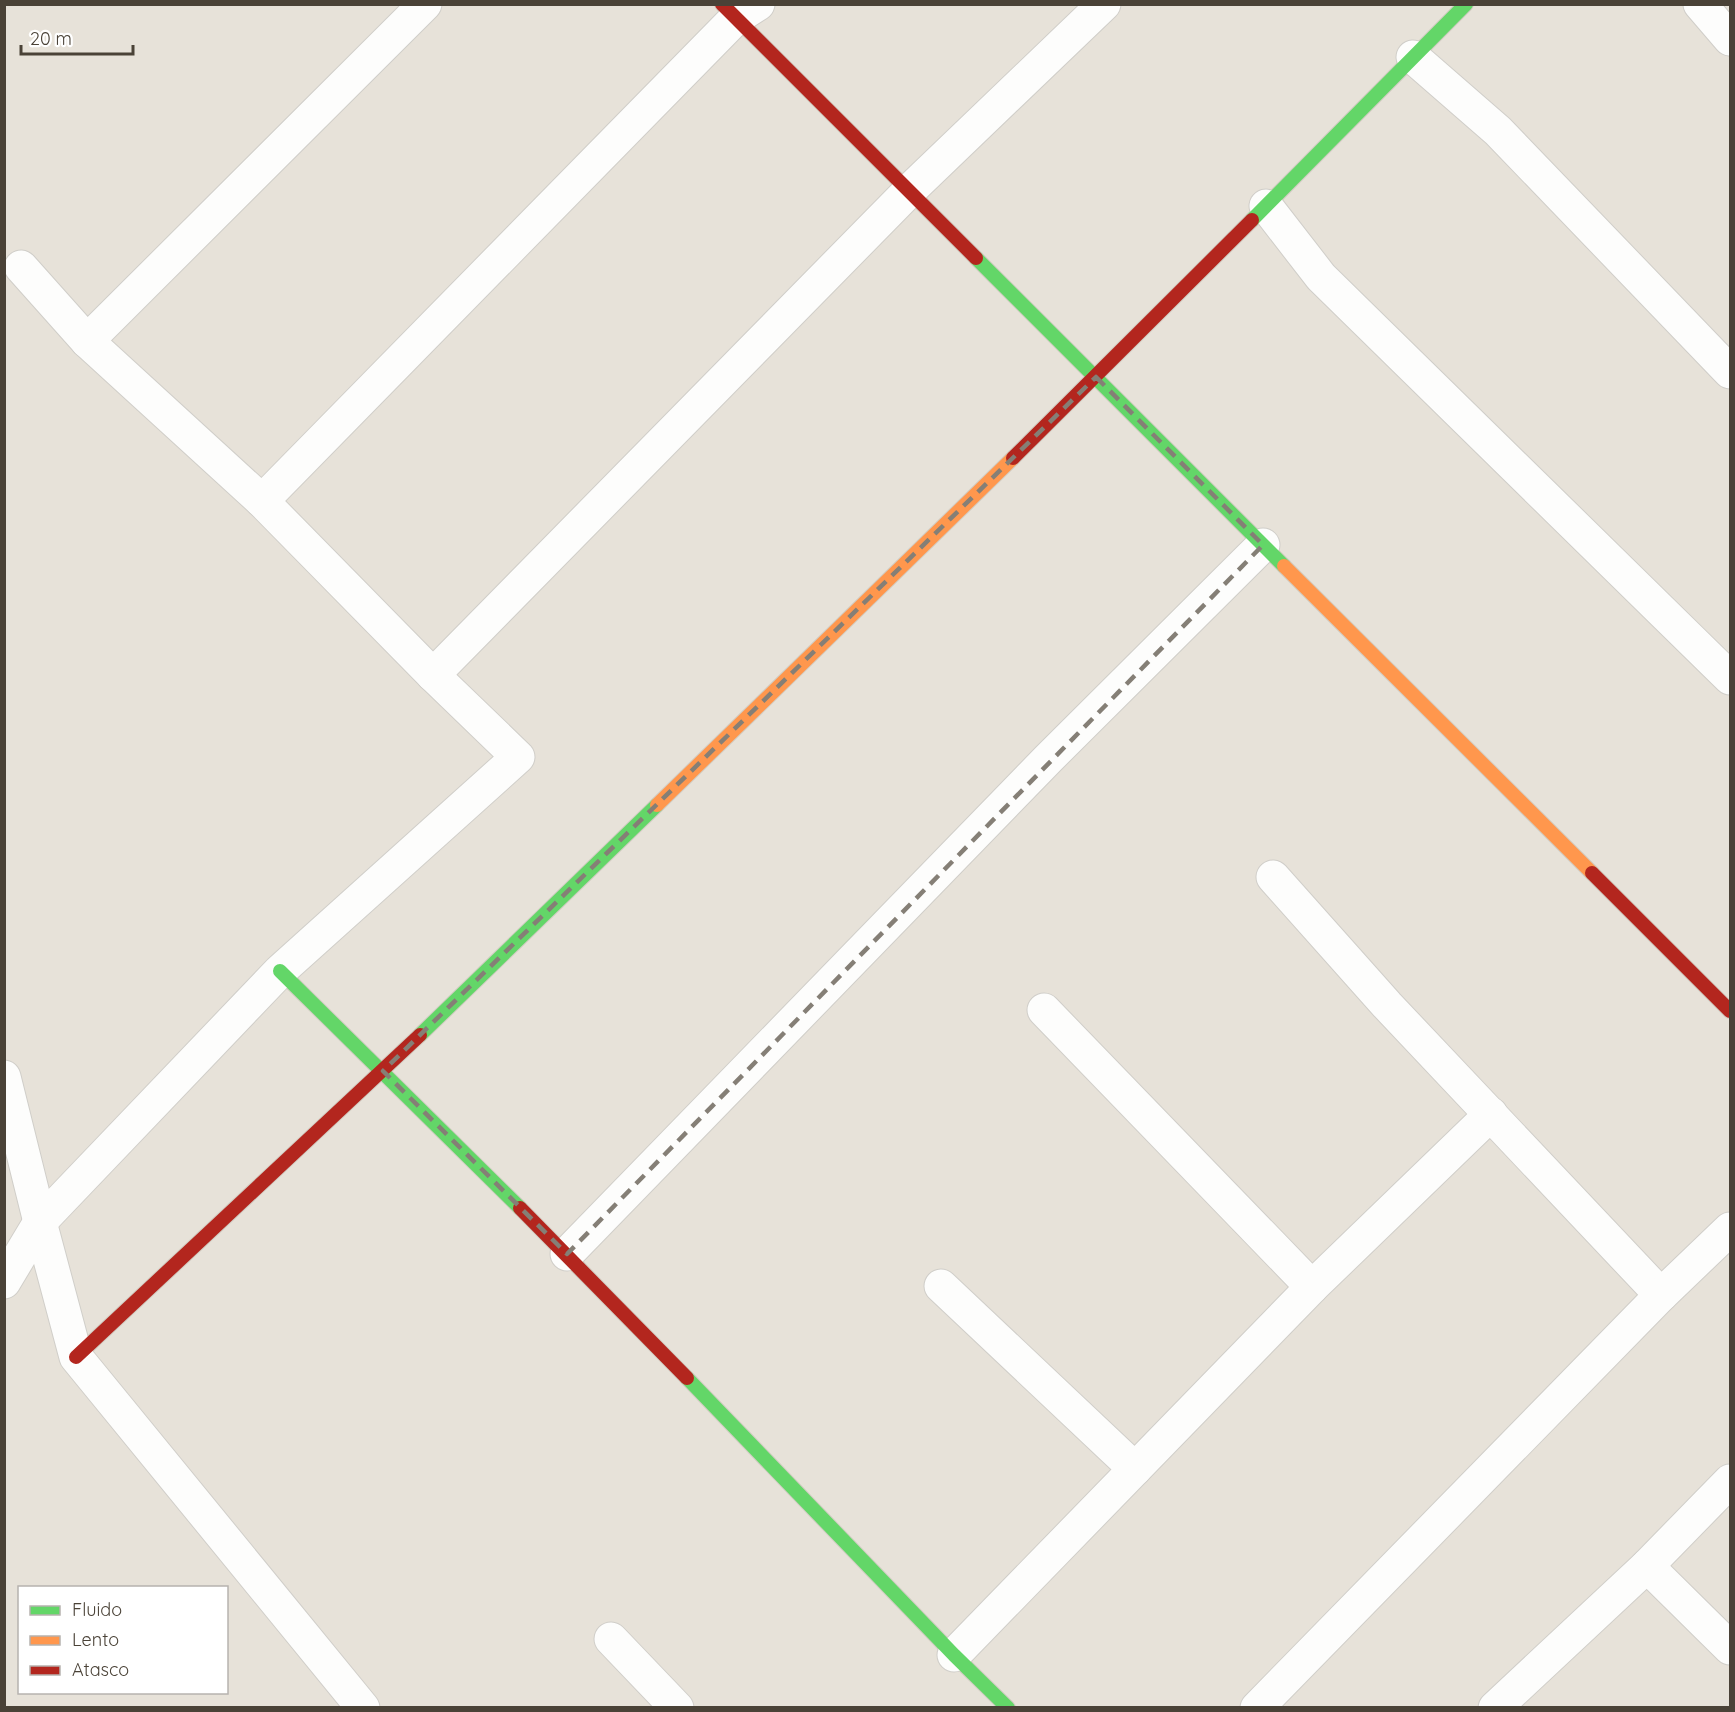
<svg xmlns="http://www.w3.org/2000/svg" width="1735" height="1712" font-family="Quicksand,sans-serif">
<rect width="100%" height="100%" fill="#f2f0ec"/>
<!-- residential -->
<path fill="#e7e2d9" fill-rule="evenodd" d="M 5,5 L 1730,5 L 1730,1707 L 5,1708 ZM 20,1588 L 226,1588 L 226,1692 L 20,1692 Z"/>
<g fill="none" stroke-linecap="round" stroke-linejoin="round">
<defs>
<g id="street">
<path d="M 1700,4 L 1730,39"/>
<path d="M 1413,57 L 1498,131 L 1730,372"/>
<path d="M 1266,206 L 1321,277 L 1730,678"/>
<path d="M 87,341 L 425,4"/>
<path d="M 262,501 L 736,18 L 758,4"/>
<path d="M 433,675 L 909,191 L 1104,4"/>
<path d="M 1273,877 L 1387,1005 L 1661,1295"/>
<path d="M 1044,1010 L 1312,1287"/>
<path d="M 4,1077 L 40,1222 L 76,1357 L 363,1708"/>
<path d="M 567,1254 L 1048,759 L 1263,545"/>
<path d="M 4,1282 L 40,1222 L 280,971 L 518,757 L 433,675 L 262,501 L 87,341 L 21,267"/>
<path d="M 941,1286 L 1135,1469"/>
<path d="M 1647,1566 L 1730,1648"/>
<path d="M 611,1639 L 677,1708"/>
<path d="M 954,1655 L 1312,1287 L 1491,1114"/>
<path d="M 1257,1708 L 1661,1295 L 1730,1229"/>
<path d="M 1495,1708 L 1647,1566 L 1730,1481"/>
</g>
<g id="fast">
<path d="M 1252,220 L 1466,4"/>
<path d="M 976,258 L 1284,566"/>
<path d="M 280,971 L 520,1208"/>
<path d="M 420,1035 L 657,805"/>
<path d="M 687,1378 L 954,1655 L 1008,1708"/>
</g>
<g id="slow">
<path d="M 1284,566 L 1592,873"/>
<path d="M 657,805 L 1013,458"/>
</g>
<g id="jam">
<path d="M 722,4 L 976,258"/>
<path d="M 1013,458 L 1252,220"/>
<path d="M 1592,873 L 1730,1011"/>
<path d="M 520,1208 L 687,1378"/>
<path d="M 76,1357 L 420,1035"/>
</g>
</defs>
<!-- street casing -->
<use href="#street" stroke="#d0cec9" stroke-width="35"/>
<!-- fast casing -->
<use href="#fast" stroke="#d2cdc3" stroke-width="16"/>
<!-- slow casing -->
<use href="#slow" stroke="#d2cdc3" stroke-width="16"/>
<!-- jam casing -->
<use href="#jam" stroke="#d2cdc3" stroke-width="16"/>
<!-- street -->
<use href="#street" stroke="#fdfdfc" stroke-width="33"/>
<!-- fast -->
<use href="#fast" stroke="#63d668" stroke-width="14"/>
<!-- slow -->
<use href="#slow" stroke="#ff974d" stroke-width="14"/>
<!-- jam -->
<use href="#jam" stroke="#b3261e" stroke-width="14"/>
</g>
<!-- marked area -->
<path fill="none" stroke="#857f76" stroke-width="4.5" stroke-dasharray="12 8" stroke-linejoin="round" d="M 1096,377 L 1263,545 L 567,1254 L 383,1071 Z"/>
<!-- border -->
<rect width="1735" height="1712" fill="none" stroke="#4a4237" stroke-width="12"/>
<!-- legend -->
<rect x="18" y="1586" width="210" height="108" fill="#ffffff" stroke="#b7b3af" stroke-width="1.5"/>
<rect x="30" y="1606" width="30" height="9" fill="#63d668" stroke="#b7b3af" stroke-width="1.5"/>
<text x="72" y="1616" font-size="18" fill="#4a4237">Fluido</text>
<rect x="30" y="1636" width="30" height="9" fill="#ff974d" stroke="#b7b3af" stroke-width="1.5"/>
<text x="72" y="1646" font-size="18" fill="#4a4237">Lento</text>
<rect x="30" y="1666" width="30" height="9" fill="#b3261e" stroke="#b7b3af" stroke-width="1.5"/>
<text x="72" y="1676" font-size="18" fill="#4a4237">Atasco</text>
<!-- scale -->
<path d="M21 45v9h112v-9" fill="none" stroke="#4a4237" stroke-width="3"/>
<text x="30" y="45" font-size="18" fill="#4a4237" stroke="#ffffff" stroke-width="4.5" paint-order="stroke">20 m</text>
</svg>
